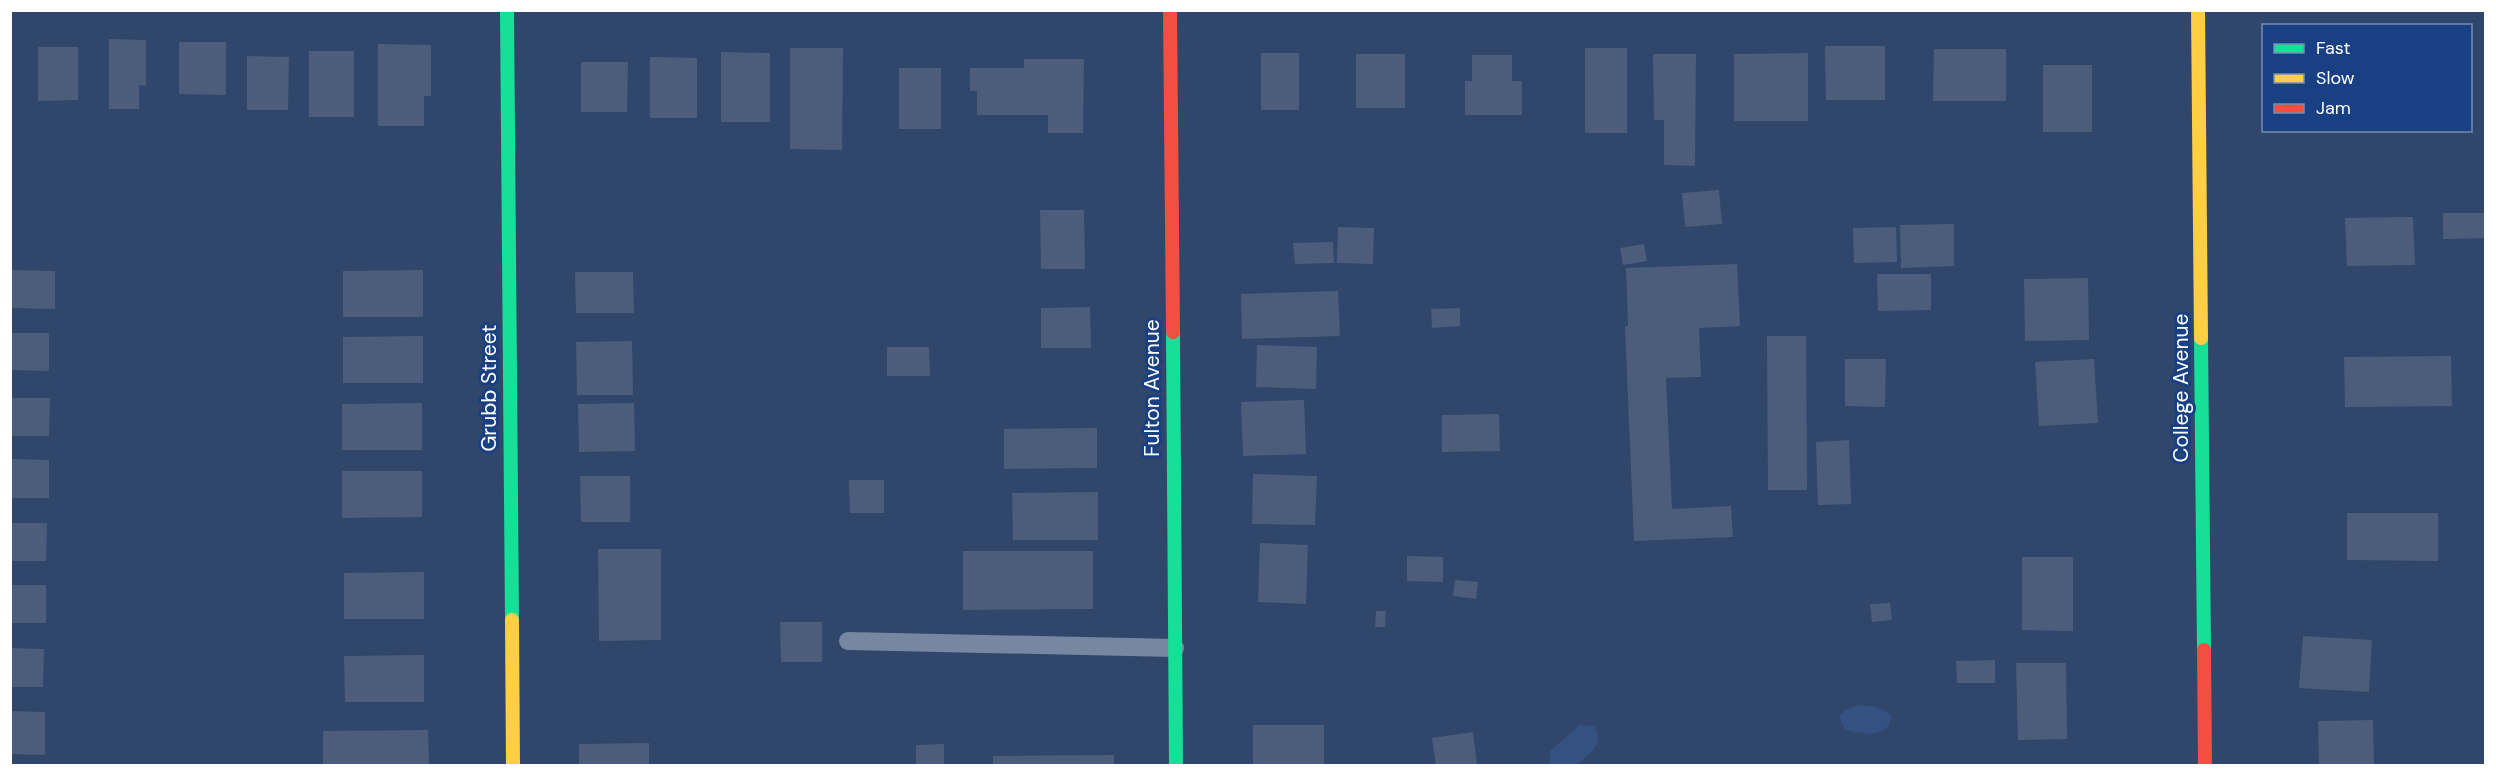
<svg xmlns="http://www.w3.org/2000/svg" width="2496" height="776" font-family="'DM Sans',sans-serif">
<rect width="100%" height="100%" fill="#31466b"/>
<!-- water -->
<g fill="#355182">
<path d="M 1859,705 C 1872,706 1882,706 1891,716 C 1890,739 1861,735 1845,729 L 1841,723 L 1840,715 L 1846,709 Z"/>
<path d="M 1580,725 L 1594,726 C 1606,745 1589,754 1576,765 L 1550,765 L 1550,751 Z"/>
</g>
<!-- building -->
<g fill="#4b5d7a">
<path d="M 109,39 L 146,40 L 146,86 L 139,85 L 139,109 L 109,109 Z"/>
<path d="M 179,42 L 226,42 L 226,95 L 179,94 Z"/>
<path d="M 378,44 L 431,45 L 431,96 L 424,96 L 424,126 L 378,126 Z"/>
<path d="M 1825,46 L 1885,46 L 1885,100 L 1826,100 Z"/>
<path d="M 38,47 L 78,47 L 78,100 L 38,101 Z"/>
<path d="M 790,48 L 843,48 L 842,150 L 790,149 Z"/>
<rect x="1585" y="48" width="42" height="85"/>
<path d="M 1934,49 L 2006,49 L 2006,101 L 1933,101 Z"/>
<rect x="309" y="51" width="45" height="66"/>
<path d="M 721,52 L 770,53 L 770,122 L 721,122 Z"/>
<rect x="1261" y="53" width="38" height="57"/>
<path d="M 1808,53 L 1808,121 L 1734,121 L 1734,54 Z"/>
<rect x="1356" y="54" width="49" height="54"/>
<path d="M 1653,54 L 1696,54 L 1695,166 L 1664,165 L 1664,120 L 1654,120 Z"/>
<path d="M 1472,55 L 1512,55 L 1512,81 L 1522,81 L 1522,115 L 1465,115 L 1465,81 L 1472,81 Z"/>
<path d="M 247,56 L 289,57 L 288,110 L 247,110 Z"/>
<path d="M 650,57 L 697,58 L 697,118 L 650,118 Z"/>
<path d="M 1024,59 L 1084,59 L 1083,133 L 1048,133 L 1048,115 L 977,115 L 977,91 L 970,91 L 970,68 L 1024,68 Z"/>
<path d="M 581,62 L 628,62 L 627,112 L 581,112 Z"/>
<rect x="2043" y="65" width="49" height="67"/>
<rect x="899" y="68" width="42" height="61"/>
<path d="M 1719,190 L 1722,224 L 1685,227 L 1682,193 Z"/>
<path d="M 1040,210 L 1084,210 L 1085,269 L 1041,269 Z"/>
<path d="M 2443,213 L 2486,213 L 2486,238 L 2443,239 Z"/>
<path d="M 2413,217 L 2415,265 L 2347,266 L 2345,218 Z"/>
<path d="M 1954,224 L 1954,266 L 1901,268 L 1900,225 Z"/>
<path d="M 1338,227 L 1374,228 L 1373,264 L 1337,263 Z"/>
<path d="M 1896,227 L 1897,262 L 1854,263 L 1853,228 Z"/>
<path d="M 1333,242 L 1334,263 L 1295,264 L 1293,243 Z"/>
<path d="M 1644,244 L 1647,261 L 1623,265 L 1620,248 Z"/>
<path d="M 1737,264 L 1740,326 L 1699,328 L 1701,377 L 1666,378 L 1672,509 L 1731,506 L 1733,537 L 1634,541 L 1625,327 L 1628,326 L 1626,268 Z"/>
<path d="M 10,270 L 55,271 L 55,309 L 10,308 Z"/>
<path d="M 423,270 L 423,317 L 343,317 L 343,271 Z"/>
<path d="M 575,272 L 633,272 L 634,313 L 576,313 Z"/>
<path d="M 1877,274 L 1931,274 L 1931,310 L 1878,311 Z"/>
<path d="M 2088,278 L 2089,340 L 2025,341 L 2024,279 Z"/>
<path d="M 1338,291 L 1340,336 L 1242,339 L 1241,294 Z"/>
<path d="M 1090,307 L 1091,348 L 1041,348 L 1041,308 Z"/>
<path d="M 1460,308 L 1460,326 L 1432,328 L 1431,309 Z"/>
<path d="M 10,333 L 49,333 L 49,371 L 10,370 Z"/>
<path d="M 423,336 L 423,383 L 343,383 L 343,337 Z"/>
<path d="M 1767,336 L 1806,336 L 1807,490 L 1768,490 Z"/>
<path d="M 632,341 L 633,395 L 577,395 L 576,342 Z"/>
<path d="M 1257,345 L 1317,347 L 1316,389 L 1256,387 Z"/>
<path d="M 887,347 L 929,347 L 930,376 L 887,376 Z"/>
<path d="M 2451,356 L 2452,406 L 2345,407 L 2344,357 Z"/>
<path d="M 1845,359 L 1886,359 L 1885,407 L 1845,406 Z"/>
<path d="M 2094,359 L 2098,423 L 2039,426 L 2035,362 Z"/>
<path d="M 10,398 L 50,398 L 49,436 L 10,436 Z"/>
<path d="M 1304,400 L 1306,454 L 1243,456 L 1241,402 Z"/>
<path d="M 422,403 L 422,450 L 342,450 L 342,404 Z"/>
<path d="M 634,403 L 635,451 L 579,452 L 578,404 Z"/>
<path d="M 1499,414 L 1500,451 L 1442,452 L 1442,415 Z"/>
<path d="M 1097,428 L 1097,468 L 1004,469 L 1004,429 Z"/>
<path d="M 1849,440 L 1851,504 L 1818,505 L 1816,442 Z"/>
<path d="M 10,459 L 49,460 L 49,498 L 10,498 Z"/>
<path d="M 342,471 L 422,471 L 422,517 L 342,518 Z"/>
<path d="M 1253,474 L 1317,476 L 1315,525 L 1252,524 Z"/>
<path d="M 580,476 L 630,476 L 630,522 L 581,522 Z"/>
<path d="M 849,480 L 884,480 L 884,513 L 850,513 Z"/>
<path d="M 1098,492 L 1098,540 L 1013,540 L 1012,493 Z"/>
<path d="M 2347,513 L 2438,513 L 2438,561 L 2347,560 Z"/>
<path d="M 10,523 L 47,523 L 46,561 L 10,561 Z"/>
<path d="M 1260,543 L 1308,545 L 1306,604 L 1258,602 Z"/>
<path d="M 598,549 L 661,549 L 661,640 L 599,641 Z"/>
<path d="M 963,551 L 1093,551 L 1093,609 L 963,610 Z"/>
<path d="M 1407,556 L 1443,557 L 1443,582 L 1407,581 Z"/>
<path d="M 2022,557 L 2073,557 L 2073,631 L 2022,630 Z"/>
<path d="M 424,572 L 424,619 L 344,619 L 344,573 Z"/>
<path d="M 1455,580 L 1478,582 L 1476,599 L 1453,596 Z"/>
<rect x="10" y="585" width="36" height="38"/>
<path d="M 1890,603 L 1892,620 L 1872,622 L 1870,604 Z"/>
<path d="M 1376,611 L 1386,611 L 1385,627 L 1375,627 Z"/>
<path d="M 780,622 L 822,622 L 822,662 L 781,662 Z"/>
<path d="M 2303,636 L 2372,640 L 2369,692 L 2299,688 Z"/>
<path d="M 10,648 L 44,649 L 43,687 L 10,687 Z"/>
<path d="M 424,655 L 424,702 L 345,702 L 344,656 Z"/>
<path d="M 1995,660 L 1995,683 L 1957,683 L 1956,661 Z"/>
<path d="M 2016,663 L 2066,663 L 2067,739 L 2018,740 Z"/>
<path d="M 10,711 L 45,712 L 45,755 L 10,754 Z"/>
<path d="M 2373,720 L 2374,766 L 2319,766 L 2318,721 Z"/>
<rect x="1253" y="725" width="71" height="41"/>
<path d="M 428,730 L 429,766 L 323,766 L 323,731 Z"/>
<path d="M 1473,732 L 1477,765 L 1436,766 L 1432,738 Z"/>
<path d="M 649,743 L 649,766 L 579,766 L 579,744 Z"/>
<path d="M 944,744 L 944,766 L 916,766 L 916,745 Z"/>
<path d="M 1114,755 L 1114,766 L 993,766 L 993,756 Z"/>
</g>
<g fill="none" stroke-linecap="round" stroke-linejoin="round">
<!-- lane -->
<path stroke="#7787a1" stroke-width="18" d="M 848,641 L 1175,648"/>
<!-- fast -->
<g stroke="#16e098" stroke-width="14">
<path d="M 507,10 L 512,620"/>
<path d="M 1173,332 L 1176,766"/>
<path d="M 2201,338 L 2204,650"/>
</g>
<!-- slow -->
<g stroke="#ffcf43" stroke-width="14">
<path d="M 2198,10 L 2201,338"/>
<path d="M 512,620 L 513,766"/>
</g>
<!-- jam -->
<g stroke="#f24e42" stroke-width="14">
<path d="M 1170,10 L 1173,332"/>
<path d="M 2204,650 L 2205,766"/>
</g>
</g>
<g text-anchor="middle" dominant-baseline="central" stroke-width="6" stroke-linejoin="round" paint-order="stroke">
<!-- street labels -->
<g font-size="21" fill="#fff" stroke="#194083">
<text transform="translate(489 388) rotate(-90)">Grubb Street</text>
<text transform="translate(1152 388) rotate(-90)">Fulton Avenue</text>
<text transform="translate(2181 388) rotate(-90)">College Avenue</text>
</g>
</g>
<!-- border -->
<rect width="2496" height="776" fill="none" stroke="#ffffff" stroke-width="24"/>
<!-- legend -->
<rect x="2262" y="24" width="210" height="108" fill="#194083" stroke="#758cb5" stroke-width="1.5"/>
<rect x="2274" y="44" width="30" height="9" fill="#16e098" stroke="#758cb5" stroke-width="1.5"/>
<text x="2316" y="54" font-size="18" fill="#ffffff">Fast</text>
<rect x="2274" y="74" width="30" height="9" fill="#ffcf43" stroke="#758cb5" stroke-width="1.5"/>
<text x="2316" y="84" font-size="18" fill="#ffffff">Slow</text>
<rect x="2274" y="104" width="30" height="9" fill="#f24e42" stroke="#758cb5" stroke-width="1.5"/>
<text x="2316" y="114" font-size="18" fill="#ffffff">Jam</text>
</svg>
